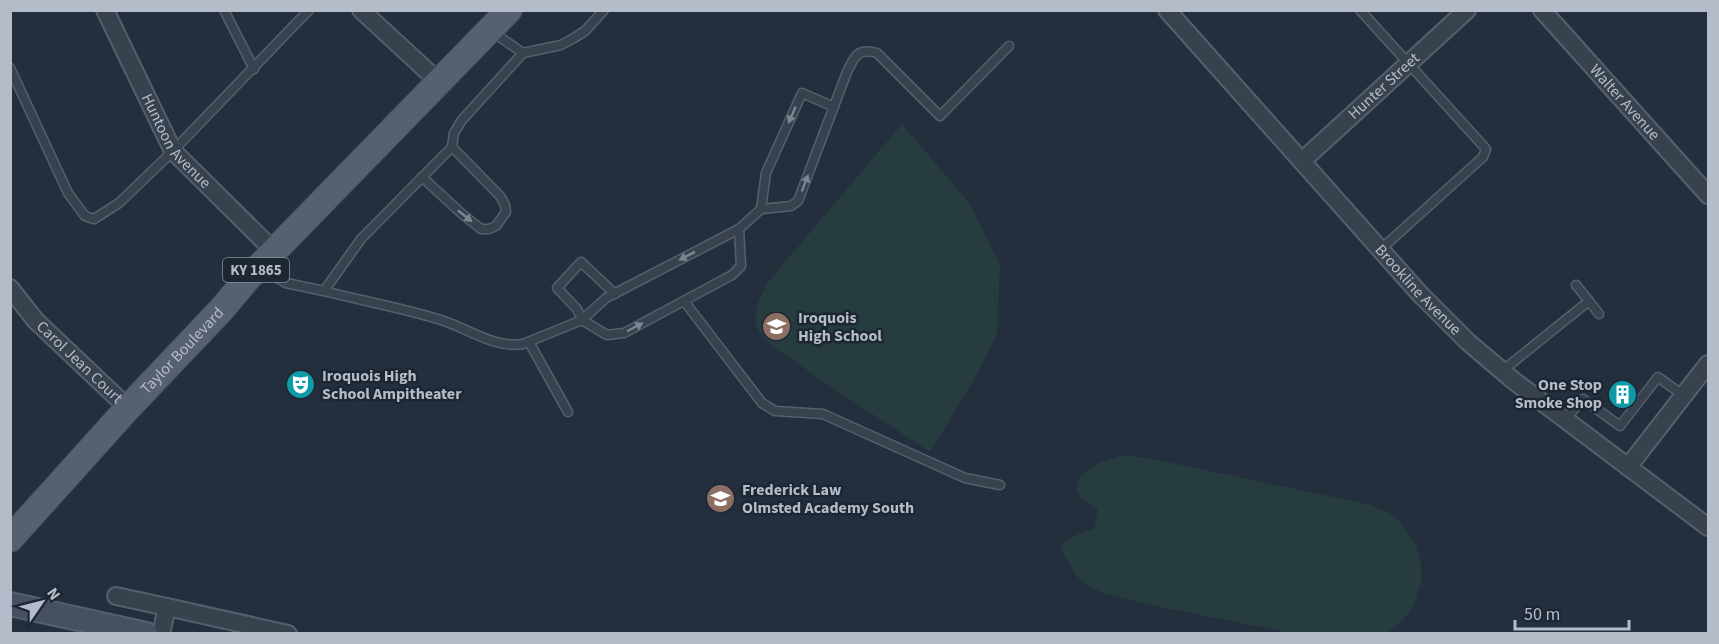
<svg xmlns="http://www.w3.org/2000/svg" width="1719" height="644" font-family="'Source Sans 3',sans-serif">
<rect width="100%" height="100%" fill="#242f3e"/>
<!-- green -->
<g fill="#263c3f">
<path d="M 902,124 L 970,204 L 1000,266 L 997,334 L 978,372 L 930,452 C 887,423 842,395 800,365 C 786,355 765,344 758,329 C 750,315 762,293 769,281 Z"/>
<path d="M 1120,456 L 1132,456 L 1157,460 L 1371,505 L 1389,513 L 1397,519 L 1409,534 L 1415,543 L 1421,562 L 1421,583 L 1412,609 L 1402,621 L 1387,633 L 1290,633 L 1156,606 L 1102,593 L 1084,583 L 1075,574 L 1065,557 L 1061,547 C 1071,537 1079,532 1094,529 L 1098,510 C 1093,506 1084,502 1080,496 C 1065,474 1105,460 1120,456 Z"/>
</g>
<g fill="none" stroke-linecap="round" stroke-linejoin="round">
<defs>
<g id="service">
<path d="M 224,10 L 254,69"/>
<path d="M 1360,10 L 1486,149 L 1483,157 L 1380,250"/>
<path d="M 491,31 L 523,53"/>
<path d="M 10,68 L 68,193 L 85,216 L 94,219 L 119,203 L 173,151 L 309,10"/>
<path d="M 422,177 L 462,214 L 481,229 L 489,229 L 496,226 L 506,212 L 505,205 L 500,196 L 452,147"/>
<path d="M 761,209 L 766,173 L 802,93 L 834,107"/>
<path d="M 262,269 L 286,283 L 324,291 L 361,239 L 452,147 L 454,133 L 462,120 L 523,53 L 561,45 L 574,38 L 585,31 L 604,10"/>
<path d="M 324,291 C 363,301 403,308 441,320 C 467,328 495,349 523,344 L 582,320 L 606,298 L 739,229 L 761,209 L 791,206 L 798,201 L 847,72 C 855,56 857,48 877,53 L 940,116 L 1009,46"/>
<path d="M 615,294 L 581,262 L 557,288 L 577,309 L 582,320 L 607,335 L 624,333 L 732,275 L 741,266 L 739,229"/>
<path d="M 684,301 L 762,403 L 775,411 L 823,414 L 965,478 L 1000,485"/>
<path d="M 1589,301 L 1599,314"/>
<path d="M 529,342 L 568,412"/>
<path d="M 1502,371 L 1589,301 L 1576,285"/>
<path d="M 1565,420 L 1583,399 L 1620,426 L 1658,377 L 1684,396"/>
</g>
<g id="minor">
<path id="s1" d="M 105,10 L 173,151 L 274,251"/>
<path d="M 361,10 L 439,82"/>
<path id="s2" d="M 1167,10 L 1420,294 L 1468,342 L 1514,381 L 1708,527"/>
<path id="s3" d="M 1542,10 L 1708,195"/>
<path id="s4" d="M 1302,161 L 1467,10"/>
<path id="s5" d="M 10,288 L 36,321 L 128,408"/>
<path d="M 1628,467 L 1708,364"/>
<path d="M 116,596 L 167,607"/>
<path d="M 161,634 L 167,607 L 288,634"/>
</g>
<path id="secondary" d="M 10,604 L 146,634"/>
<g id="primary">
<path id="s6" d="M 10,539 L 128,408 L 221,310 L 248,278 L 509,10"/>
</g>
</defs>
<!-- service casing -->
<use href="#service" stroke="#565f6c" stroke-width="11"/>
<!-- minor casing -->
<use href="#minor" stroke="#565f6c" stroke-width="20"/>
<!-- secondary casing -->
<use href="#secondary" stroke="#565f6c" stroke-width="26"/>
<!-- primary casing -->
<use href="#primary" stroke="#414a57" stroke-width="28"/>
<!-- service -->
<use href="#service" stroke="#38414e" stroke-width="8"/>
<!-- minor -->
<use href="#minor" stroke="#38414e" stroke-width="16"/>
<!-- secondary -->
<use href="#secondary" stroke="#465061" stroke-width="22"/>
<!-- primary -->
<use href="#primary" stroke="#56606e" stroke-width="26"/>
</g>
<!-- one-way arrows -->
<defs><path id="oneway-solid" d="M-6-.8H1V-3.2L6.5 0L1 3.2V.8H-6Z" transform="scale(1.5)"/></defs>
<g fill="#7c8592">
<use href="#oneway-solid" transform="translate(792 115) rotate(114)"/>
<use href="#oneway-solid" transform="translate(805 183) rotate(-69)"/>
<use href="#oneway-solid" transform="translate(465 216) rotate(39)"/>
<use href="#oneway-solid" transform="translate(687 256) rotate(153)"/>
<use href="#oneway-solid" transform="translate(635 327) rotate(-28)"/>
</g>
<!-- icons -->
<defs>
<symbol id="school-disc" viewBox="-11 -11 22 22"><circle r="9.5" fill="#8d6e63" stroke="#1d2633"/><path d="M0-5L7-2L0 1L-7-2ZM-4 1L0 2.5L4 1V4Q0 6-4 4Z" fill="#fff"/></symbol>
<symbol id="theatre-disc" viewBox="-11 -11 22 22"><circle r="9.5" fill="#0f9aa8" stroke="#1d2633"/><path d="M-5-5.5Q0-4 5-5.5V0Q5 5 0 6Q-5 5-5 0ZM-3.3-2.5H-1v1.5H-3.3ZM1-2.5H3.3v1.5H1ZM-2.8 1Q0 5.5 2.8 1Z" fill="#fff"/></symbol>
<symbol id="building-disc" viewBox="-11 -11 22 22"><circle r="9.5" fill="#0f9aa8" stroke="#1d2633"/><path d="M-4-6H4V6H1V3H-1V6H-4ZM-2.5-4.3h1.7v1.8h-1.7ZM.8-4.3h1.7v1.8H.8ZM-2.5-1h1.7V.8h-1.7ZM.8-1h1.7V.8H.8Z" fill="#fff"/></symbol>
</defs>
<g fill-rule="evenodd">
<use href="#school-disc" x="760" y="310" width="33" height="33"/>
<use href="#theatre-disc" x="284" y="368" width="33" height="33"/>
<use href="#building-disc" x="1606" y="378" width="33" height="33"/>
<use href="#school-disc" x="704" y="482" width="33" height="33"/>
</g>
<g text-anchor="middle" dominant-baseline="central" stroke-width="5" stroke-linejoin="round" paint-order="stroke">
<!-- shield labels -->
<rect fill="#1d2633" stroke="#878f9c" stroke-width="1.5" x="223" y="258" width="66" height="24" rx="4.5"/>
<g font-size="15" font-weight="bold" fill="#b4bcc9">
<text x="256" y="270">KY 1865</text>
</g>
<!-- street labels -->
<g font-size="16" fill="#b4bcc9" stroke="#1d2633">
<text stroke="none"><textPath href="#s4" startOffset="111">Hunter Street</textPath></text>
<text stroke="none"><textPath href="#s3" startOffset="124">Walter Avenue</textPath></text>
<text stroke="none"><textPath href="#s1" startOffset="150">Huntoon Avenue</textPath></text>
<text stroke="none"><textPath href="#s2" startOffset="376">Brookline Avenue</textPath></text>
<text stroke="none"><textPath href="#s6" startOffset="255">Taylor Boulevard</textPath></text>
<text stroke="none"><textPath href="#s5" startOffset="102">Carol Jean Court</textPath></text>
</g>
<!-- poi labels -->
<g font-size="16" font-weight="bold" fill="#b4bcc9" stroke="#1d2633" text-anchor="start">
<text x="798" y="318">Iroquois<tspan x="798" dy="18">High School</tspan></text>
<text x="322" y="376">Iroquois High<tspan x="322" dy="18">School Ampitheater</tspan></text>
<text x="1602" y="385" text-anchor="end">One Stop<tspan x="1602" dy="18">Smoke Shop</tspan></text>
<text x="742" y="490">Frederick Law<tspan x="742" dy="18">Olmsted Academy South</tspan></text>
</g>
</g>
<!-- border -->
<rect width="1719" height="644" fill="none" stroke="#b4bcc9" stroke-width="24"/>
<!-- north arrow -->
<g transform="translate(42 602) rotate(55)" stroke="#1d2633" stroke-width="4.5" paint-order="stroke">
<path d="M0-4.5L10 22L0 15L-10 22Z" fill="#b4bcc9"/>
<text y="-9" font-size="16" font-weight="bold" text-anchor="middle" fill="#b4bcc9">N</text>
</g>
<!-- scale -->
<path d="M1515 620v9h114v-9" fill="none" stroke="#b4bcc9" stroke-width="3"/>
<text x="1524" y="620" font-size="18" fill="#b4bcc9" stroke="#1d2633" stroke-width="4.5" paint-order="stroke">50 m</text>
</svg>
